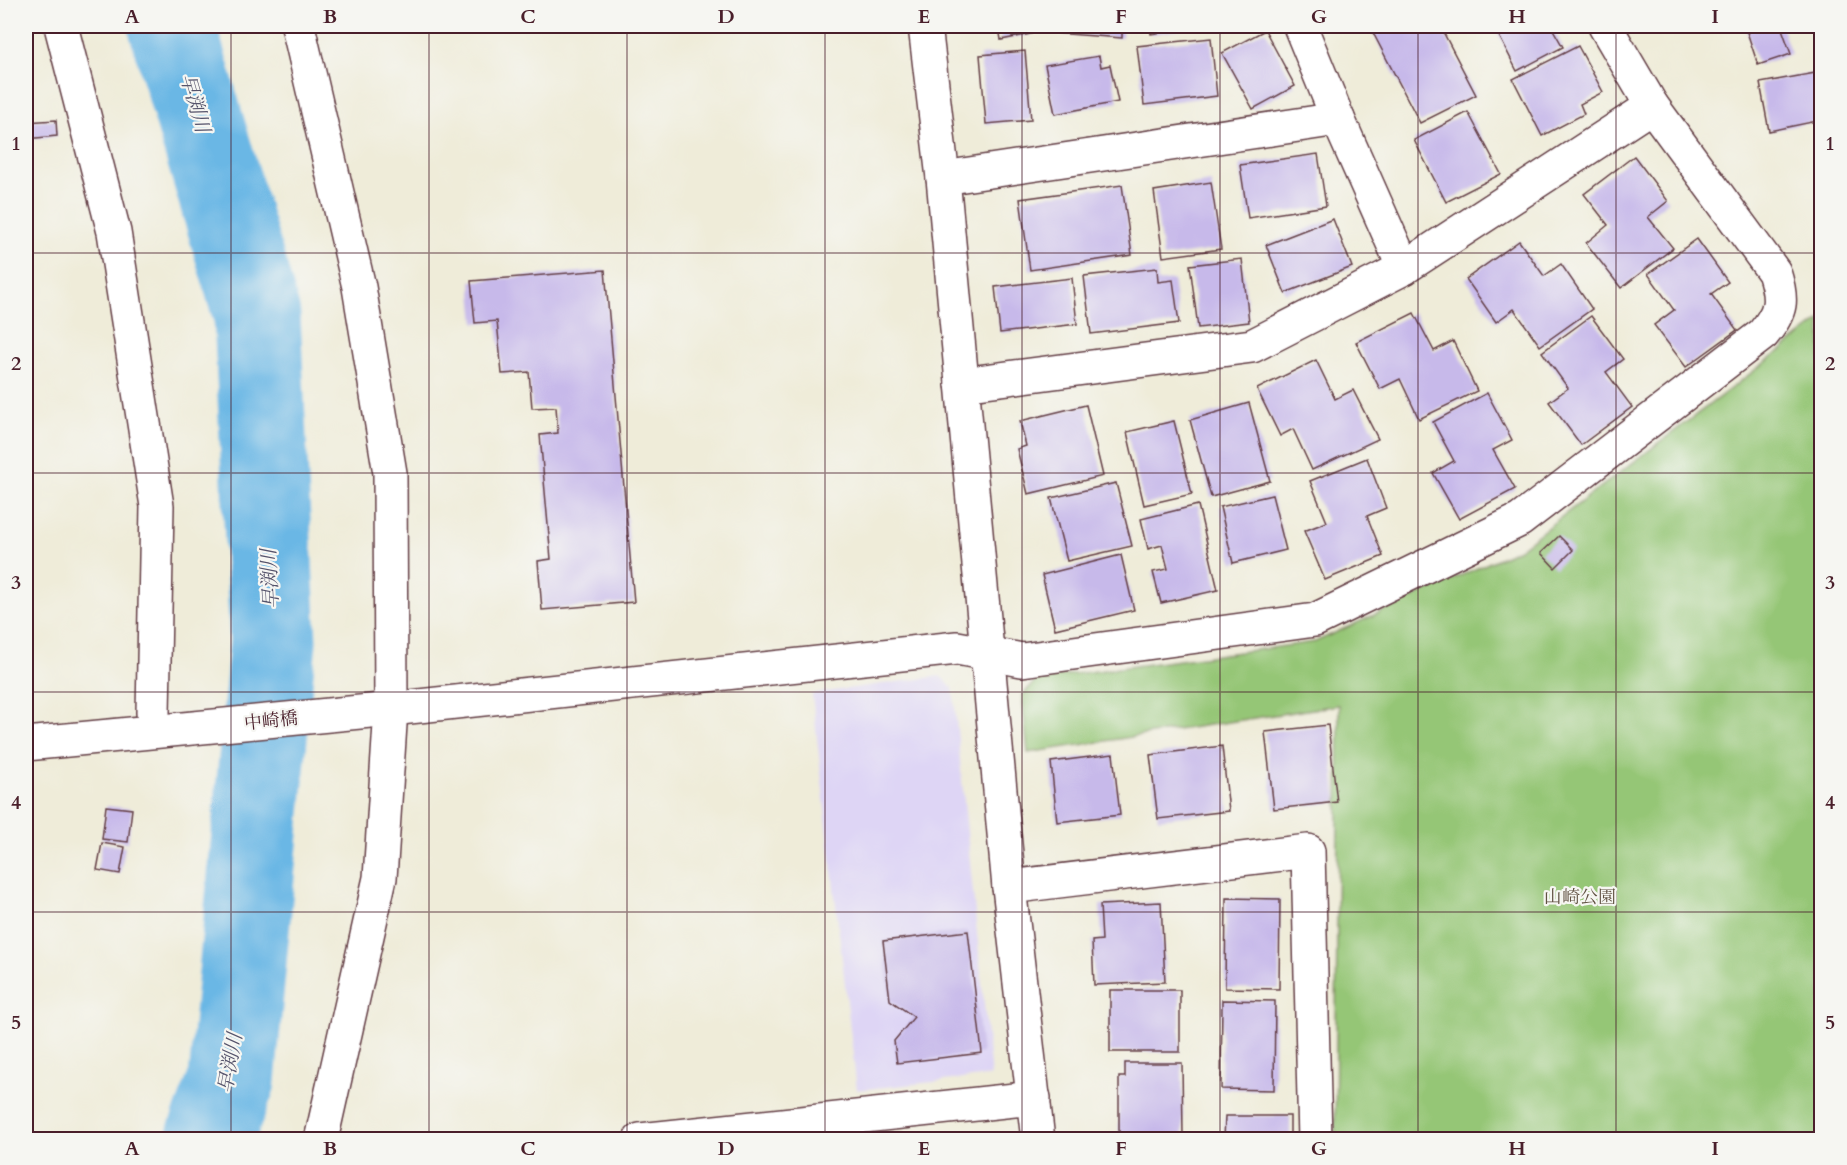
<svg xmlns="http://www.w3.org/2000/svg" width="1847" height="1165" font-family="Cardo,'Noto Serif JP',serif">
<rect width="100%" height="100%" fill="#f6f6f2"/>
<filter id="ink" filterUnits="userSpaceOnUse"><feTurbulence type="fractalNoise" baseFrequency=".0167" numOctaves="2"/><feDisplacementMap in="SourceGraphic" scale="12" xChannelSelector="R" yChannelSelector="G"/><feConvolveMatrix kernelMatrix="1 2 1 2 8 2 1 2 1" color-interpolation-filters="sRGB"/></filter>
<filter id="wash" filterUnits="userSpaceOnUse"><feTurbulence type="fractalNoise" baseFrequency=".008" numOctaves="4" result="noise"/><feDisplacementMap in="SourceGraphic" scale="24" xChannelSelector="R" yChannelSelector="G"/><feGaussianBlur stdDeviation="1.35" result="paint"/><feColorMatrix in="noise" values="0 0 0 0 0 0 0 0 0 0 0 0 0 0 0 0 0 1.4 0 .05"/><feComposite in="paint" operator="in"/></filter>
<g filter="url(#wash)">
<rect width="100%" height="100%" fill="#efecd9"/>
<!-- built -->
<path fill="#ded5f5" d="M 940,676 L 953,688 L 991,1076 L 857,1090 L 812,694 Z"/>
<!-- green -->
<path fill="#95c676" stroke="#707250" stroke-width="1.5" d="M 1821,320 L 1821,1139 L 1335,1139 L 1339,705 L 1028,753 L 1022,696 L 1037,679 L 1315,642 L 1519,549 Z"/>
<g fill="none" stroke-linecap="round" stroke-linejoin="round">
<!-- river -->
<path stroke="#6bb7e5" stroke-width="87" d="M 172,26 L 257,316 L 273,641 L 232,1080 L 209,1140"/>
</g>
<g id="blocks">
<!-- building -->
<g fill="#c7b9ea">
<path d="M 969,26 L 1029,26 L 1031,34 L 1001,40 L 999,27 L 970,32 Z"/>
<path d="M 1040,26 L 1122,26 L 1122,38 L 1040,32 Z"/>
<path d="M 1150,26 L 1195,26 L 1195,27 L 1151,34 Z"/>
<path d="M 1373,26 L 1440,26 L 1476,95 L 1420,123 L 1370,27 Z"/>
<path d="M 1494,26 L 1551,26 L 1563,47 L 1517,71 Z"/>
<path d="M 1745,26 L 1781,26 L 1791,54 L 1758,65 Z"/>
<path d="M 1265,30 L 1295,86 L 1253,109 L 1222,53 Z"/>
<path d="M 1211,38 L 1217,96 L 1144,105 L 1137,46 Z"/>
<path d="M 1578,46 L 1603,92 L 1580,104 L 1584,114 L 1542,136 L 1513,79 Z"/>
<path d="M 1025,51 L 1031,120 L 986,124 L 980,55 Z"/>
<path d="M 1099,56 L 1101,67 L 1110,65 L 1118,102 L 1055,114 L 1045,65 Z"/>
<path d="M 1821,72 L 1822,120 L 1769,131 L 1760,83 Z"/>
<path d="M 1468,112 L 1501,174 L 1446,202 L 1414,140 Z"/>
<path d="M 56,120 L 57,136 L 26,139 L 26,122 Z"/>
<path d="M 1318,154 L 1326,206 L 1248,218 L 1240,165 Z"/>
<path d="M 1634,156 L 1668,201 L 1648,217 L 1673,248 L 1621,288 L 1586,243 L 1608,225 L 1584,194 Z"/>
<path d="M 1211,182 L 1221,249 L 1163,257 L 1154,191 Z"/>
<path d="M 1122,185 L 1132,255 L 1030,270 L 1020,199 Z"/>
<path d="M 1333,219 L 1352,267 L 1285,293 L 1266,245 Z"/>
<path d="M 1697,239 L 1728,282 L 1711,294 L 1737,330 L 1686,367 L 1654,325 L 1674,310 L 1648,274 Z"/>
<path d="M 1519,241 L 1544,276 L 1561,264 L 1592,309 L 1540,346 L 1514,309 L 1496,322 L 1466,279 Z"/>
<path d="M 1242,259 L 1249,322 L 1198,328 L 1190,265 Z"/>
<path d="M 1157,268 L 1158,282 L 1173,280 L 1179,323 L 1091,334 L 1084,276 Z"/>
<path d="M 605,270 L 634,602 L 542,610 L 538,561 L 551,559 L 540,435 L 558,433 L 556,407 L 532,408 L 529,372 L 502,374 L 497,321 L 475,323 L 471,281 Z"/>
<path d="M 1072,278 L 1077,324 L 1000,333 L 995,287 Z"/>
<path d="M 1414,313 L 1434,351 L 1453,341 L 1477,391 L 1419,419 L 1400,379 L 1380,389 L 1356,342 Z"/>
<path d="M 1591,316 L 1623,359 L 1606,372 L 1632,407 L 1581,445 L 1549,402 L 1568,388 L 1542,352 Z"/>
<path d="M 1316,360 L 1335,399 L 1353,390 L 1378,439 L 1312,470 L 1293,429 L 1280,436 L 1257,389 Z"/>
<path d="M 1487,393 L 1512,440 L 1493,450 L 1515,489 L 1459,519 L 1433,473 L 1454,461 L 1433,422 Z"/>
<path d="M 1249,403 L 1270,481 L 1211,497 L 1190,420 Z"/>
<path d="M 1086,405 L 1103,476 L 1028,494 L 1017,449 L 1026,446 L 1020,421 Z"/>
<path d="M 1174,421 L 1192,494 L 1144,505 L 1127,432 Z"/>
<path d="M 1367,458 L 1386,508 L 1367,516 L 1383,556 L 1325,580 L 1304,531 L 1327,522 L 1310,481 Z"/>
<path d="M 1116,483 L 1132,546 L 1067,561 L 1051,498 Z"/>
<path d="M 1272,495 L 1286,550 L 1233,563 L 1220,507 Z"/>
<path d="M 1198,505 L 1218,590 L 1161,603 L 1153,572 L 1168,569 L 1162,545 L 1148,549 L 1141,519 Z"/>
<path d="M 1559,536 L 1573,550 L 1555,568 L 1541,553 Z"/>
<path d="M 1121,555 L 1134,610 L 1055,629 L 1042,575 Z"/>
<path d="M 1328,725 L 1337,802 L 1274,809 L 1265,732 Z"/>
<path d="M 1222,746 L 1229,811 L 1158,819 L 1150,755 Z"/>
<path d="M 1113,754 L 1120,815 L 1057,822 L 1051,762 Z"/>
<path d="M 106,806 L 132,809 L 128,842 L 102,839 Z"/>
<path d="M 102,843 L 125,847 L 120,874 L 97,870 Z"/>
<path d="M 1226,898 L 1280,899 L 1279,989 L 1225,988 Z"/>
<path d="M 1161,902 L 1165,982 L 1094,985 L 1092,941 L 1102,940 L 1100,905 Z"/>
<path d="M 968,931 L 982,1053 L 897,1063 L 894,1041 L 914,1017 L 890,1000 L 883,941 Z"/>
<rect x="1110" y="990" width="70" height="62"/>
<path d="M 1222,1000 L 1275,1001 L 1274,1090 L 1221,1089 Z"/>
<path d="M 1125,1063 L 1182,1063 L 1183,1136 L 1119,1136 L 1119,1077 L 1125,1077 Z"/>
<path d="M 1225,1116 L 1290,1116 L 1290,1140 L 1224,1140 Z"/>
</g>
</g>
</g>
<g filter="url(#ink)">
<use href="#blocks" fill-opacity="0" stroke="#633e45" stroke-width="1.5"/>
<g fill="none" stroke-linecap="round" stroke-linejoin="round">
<defs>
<g id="minor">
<path d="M 61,26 L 114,232 L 157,506 L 153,713"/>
<path d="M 298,26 L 359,287 L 390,473 L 391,709 L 380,878 L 321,1140"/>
<path d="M 1300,26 L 1338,119 L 1404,268"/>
<path d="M 943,178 L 1338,119"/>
<path d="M 962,384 L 1252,346 L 1404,268 L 1652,106"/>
<path d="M 26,744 L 391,709 L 957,648 L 1022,660 L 1315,620 L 1520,520 L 1763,334 C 1782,311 1783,300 1774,272 L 1652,106 L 1605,26"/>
<path d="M 1009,887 L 1308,851 L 1315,1140"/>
<path d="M 640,1140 L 1034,1098"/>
</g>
<path id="tertiary" d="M 925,26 L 943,178 L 1009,887 L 1038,1140"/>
</defs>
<!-- minor casing -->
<use href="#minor" stroke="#633e45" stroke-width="36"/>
<!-- tertiary casing -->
<use href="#tertiary" stroke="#633e45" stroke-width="36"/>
<!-- minor -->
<use href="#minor" stroke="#fff" stroke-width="33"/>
<!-- tertiary -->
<use href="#tertiary" stroke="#fff" stroke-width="33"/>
</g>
</g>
<!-- grid -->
<path fill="none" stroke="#4a1f2b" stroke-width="1.5" stroke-opacity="0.55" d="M 231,26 L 231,1140M 429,26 L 429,1140M 627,26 L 627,1140M 825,26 L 825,1140M 1022,26 L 1022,1140M 1220,26 L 1220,1140M 1418,26 L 1418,1140M 1616,26 L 1616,1140M 26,253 L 1822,253M 26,473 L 1822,473M 26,692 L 1822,692M 26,912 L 1822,912"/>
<g text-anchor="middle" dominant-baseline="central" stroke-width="4.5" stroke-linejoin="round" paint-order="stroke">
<!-- street labels -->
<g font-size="18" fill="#4a1f2b" stroke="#f6f6f2">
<text transform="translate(271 721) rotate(-6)">中崎橋</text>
</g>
<!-- park labels -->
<g font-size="18" fill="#605142" stroke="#f6f6f2">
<text x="1580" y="897">山崎公園</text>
</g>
<!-- water labels -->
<g font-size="20" font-style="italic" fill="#56546c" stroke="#f6f6f2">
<text transform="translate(195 103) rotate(74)">早渕川</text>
<text transform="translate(270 579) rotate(-93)">早渕川</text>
<text transform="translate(230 1063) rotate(-80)">早渕川</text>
</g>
</g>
<!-- margin -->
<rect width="1847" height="1165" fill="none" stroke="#f6f6f2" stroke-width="66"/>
<rect x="33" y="33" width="1781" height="1099" fill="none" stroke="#4a1f2b" stroke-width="2"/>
<g font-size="20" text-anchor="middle" font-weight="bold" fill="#4a1f2b">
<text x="132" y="23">A</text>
<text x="330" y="23">B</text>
<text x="528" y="23">C</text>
<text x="726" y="23">D</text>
<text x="924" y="23">E</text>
<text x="1121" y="23">F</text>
<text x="1319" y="23">G</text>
<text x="1517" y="23">H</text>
<text x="1715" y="23">I</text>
<text x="16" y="150">1</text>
<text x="1830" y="150">1</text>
<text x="16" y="370">2</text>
<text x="1830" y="370">2</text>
<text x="16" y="589">3</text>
<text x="1830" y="589">3</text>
<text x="16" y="809">4</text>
<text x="1830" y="809">4</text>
<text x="16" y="1029">5</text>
<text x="1830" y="1029">5</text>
<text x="132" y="1155">A</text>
<text x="330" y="1155">B</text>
<text x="528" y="1155">C</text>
<text x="726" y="1155">D</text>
<text x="924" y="1155">E</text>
<text x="1121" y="1155">F</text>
<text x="1319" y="1155">G</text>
<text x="1517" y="1155">H</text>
<text x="1715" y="1155">I</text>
</g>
</svg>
